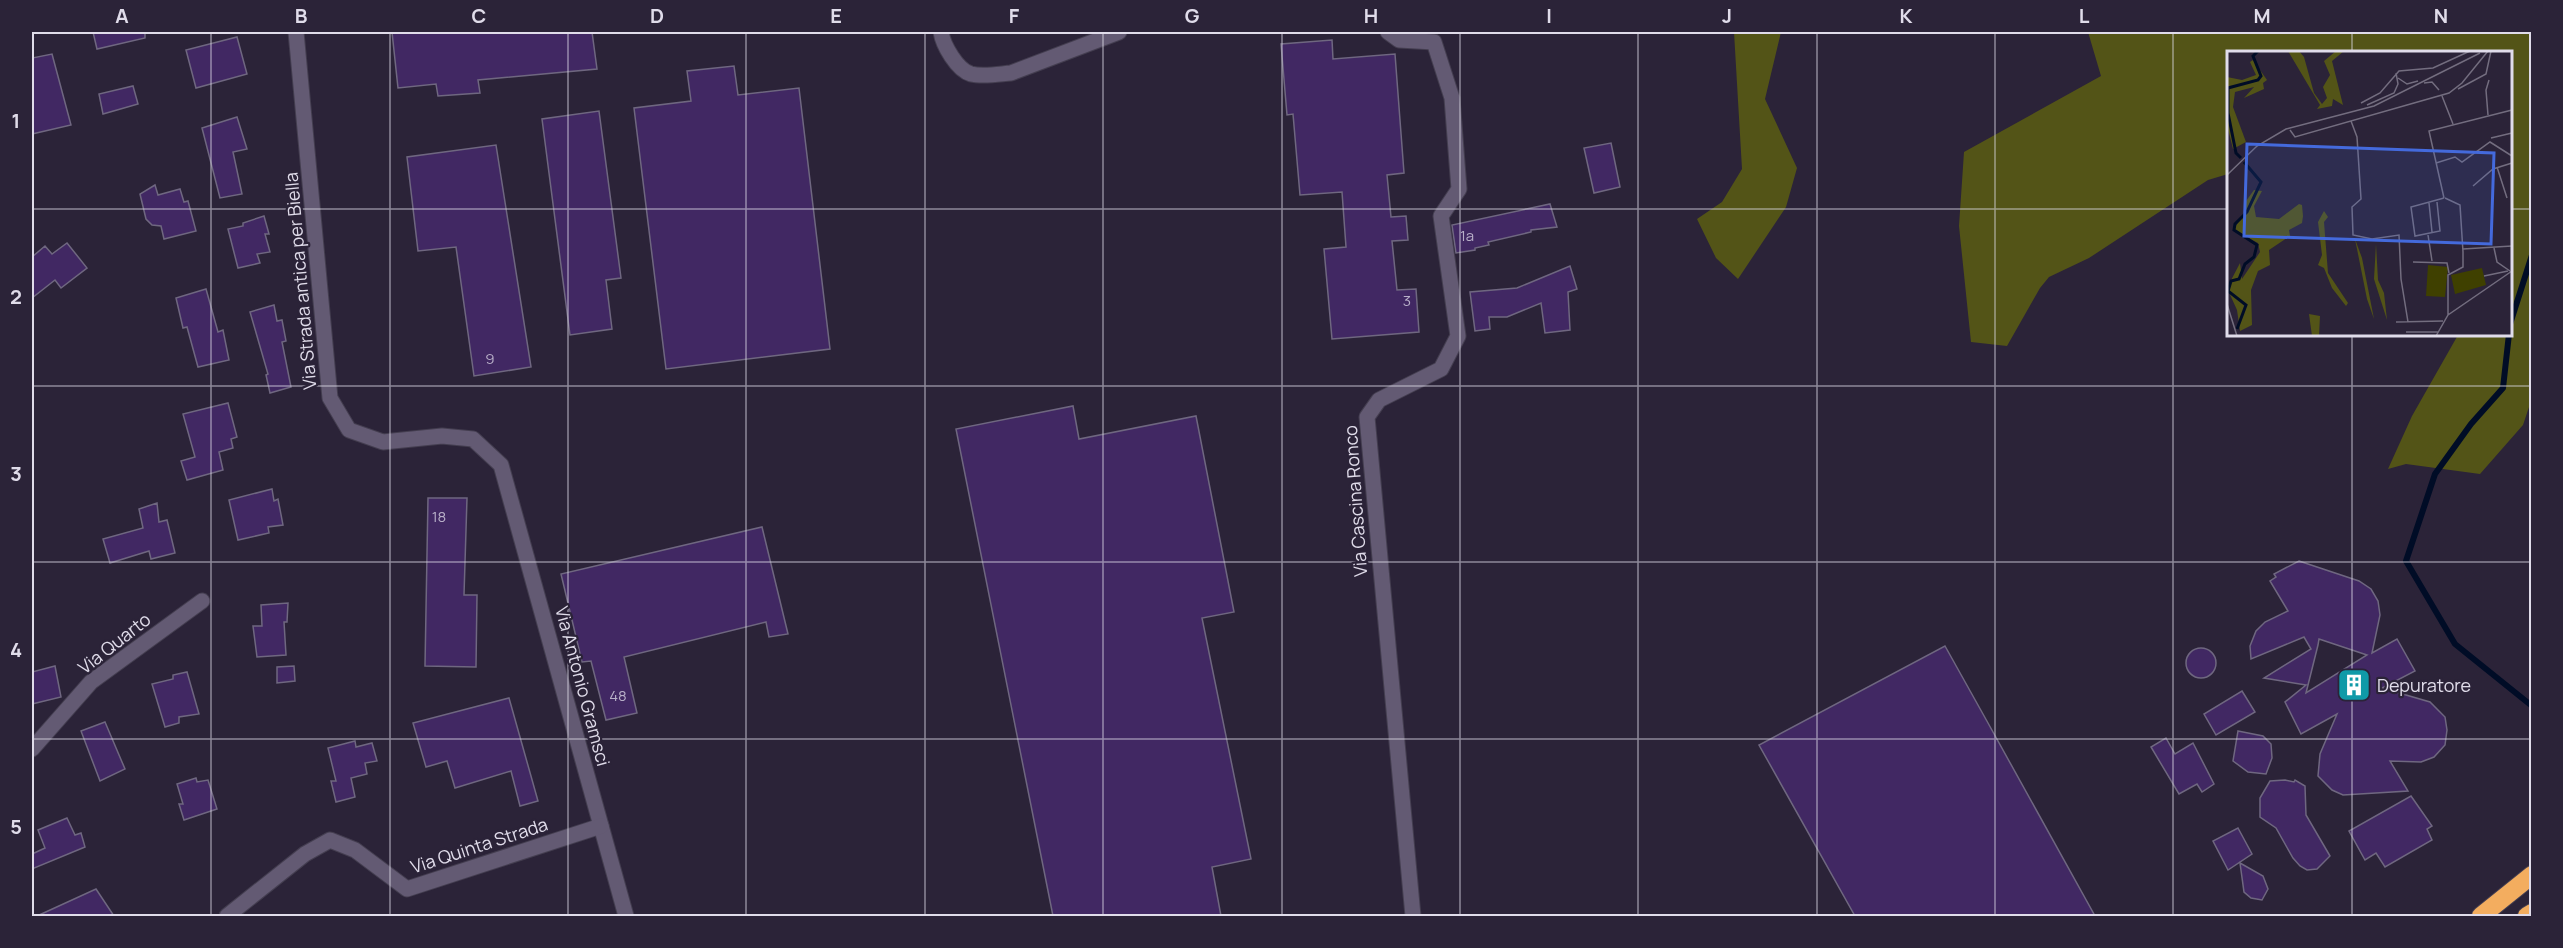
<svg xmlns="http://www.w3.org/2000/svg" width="2563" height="948" font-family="Manrope,sans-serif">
<rect width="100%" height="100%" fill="#2b2338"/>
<!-- forest -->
<g fill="#535417">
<path d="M 1734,32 L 1781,32 L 1765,99 L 1797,168 L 1786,207 L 1738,279 L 1716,258 L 1697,219 L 1722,202 L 1742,169 Z"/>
<path d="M 2088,32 L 2531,32 L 2531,401 L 2523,425 L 2480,474 L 2406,464 L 2388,469 L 2412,416 L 2458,335 L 2510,334 L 2510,52 L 2228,52 L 2228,174 L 2208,180 L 2089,258 L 2049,277 L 2040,288 L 2007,346 L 1971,342 L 1959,226 L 1964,152 L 2101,76 Z"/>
</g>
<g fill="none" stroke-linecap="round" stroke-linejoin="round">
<!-- stream -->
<g stroke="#000c26" stroke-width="6">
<path d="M 2510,324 L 2532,255"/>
<path d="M 2509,334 L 2503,388 L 2471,424 L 2435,474 L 2406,561 L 2455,644 L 2532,706"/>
</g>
</g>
<!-- building -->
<g fill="#412863" stroke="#6f6780" stroke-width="1.5" fill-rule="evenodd">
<path d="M 93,32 L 145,32 L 145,38 L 97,49 Z"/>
<path d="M 392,32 L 592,32 L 597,69 L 478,80 L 480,93 L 438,96 L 436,84 L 398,88 Z"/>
<path d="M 237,37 L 247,74 L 196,88 L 186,50 Z"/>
<path d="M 1332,40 L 1333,59 L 1395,54 L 1404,173 L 1387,175 L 1391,217 L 1406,216 L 1408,240 L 1392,241 L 1397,290 L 1416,289 L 1419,332 L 1332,339 L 1324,249 L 1346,247 L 1342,192 L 1300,195 L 1293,114 L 1287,115 L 1281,44 Z"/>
<path d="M 52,54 L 71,125 L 32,134 L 32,58 Z"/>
<path d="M 734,66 L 738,95 L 799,88 L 830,349 L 666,369 L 634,108 L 691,101 L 687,71 Z"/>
<path d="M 133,86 L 138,104 L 103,114 L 99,94 Z"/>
<path d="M 599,111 L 621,278 L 606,280 L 612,329 L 570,335 L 542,119 Z"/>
<path d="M 237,117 L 247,149 L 233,152 L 242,194 L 220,198 L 202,128 Z"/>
<path d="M 1611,143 L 1620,187 L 1594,193 L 1584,148 Z"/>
<path d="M 496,145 L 531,367 L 474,376 L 456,247 L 418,251 L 407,157 Z"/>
<path d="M 155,185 L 158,195 L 180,189 L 184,202 L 188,201 L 196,231 L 164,239 L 161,226 L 152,225 L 146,219 L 140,194 Z"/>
<path d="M 1550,204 L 1557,227 L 1531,230 L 1531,232 L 1488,242 L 1489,245 L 1475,248 L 1475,250 L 1456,253 L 1452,225 Z"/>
<path d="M 264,216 L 269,234 L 265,234 L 270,252 L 257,254 L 260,263 L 238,268 L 228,229 L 243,226 L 243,223 Z"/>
<path d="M 67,243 L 87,268 L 61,288 L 55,280 L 32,298 L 32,257 L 45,246 L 52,254 Z"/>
<path d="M 1570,266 L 1577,289 L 1568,292 L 1570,330 L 1545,333 L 1541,303 L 1507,317 L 1489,317 L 1490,329 L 1475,331 L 1470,292 L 1517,288 Z"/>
<path d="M 206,289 L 218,332 L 223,330 L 229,360 L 198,367 L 187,327 L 183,328 L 176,298 Z"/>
<path d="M 274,305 L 277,321 L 282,320 L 286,341 L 282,342 L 291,387 L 270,393 L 266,375 L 268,374 L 250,312 Z"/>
<path d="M 228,403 L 237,437 L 231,439 L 233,448 L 219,452 L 223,470 L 187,480 L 181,461 L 195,457 L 183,414 Z"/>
<path d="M 1073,406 L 1079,439 L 1196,416 L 1234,612 L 1202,618 L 1251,859 L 1212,867 L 1221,916 L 1053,916 L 956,429 Z"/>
<path d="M 272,489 L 274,501 L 278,499 L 283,525 L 268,527 L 269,533 L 238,540 L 229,500 Z"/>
<path d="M 428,498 L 467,498 L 464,595 L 477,595 L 476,667 L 425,666 Z"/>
<path d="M 157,503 L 159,522 L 167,520 L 175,553 L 151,559 L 149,551 L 110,563 L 103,539 L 143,528 L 139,509 Z"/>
<path d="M 762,527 L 788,634 L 769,637 L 766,622 L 624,657 L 637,713 L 606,720 L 591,661 L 582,662 L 561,574 Z"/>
<path d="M 2299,561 L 2359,581 L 2371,589 L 2378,601 L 2380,615 L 2372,653 L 2397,639 L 2415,671 L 2382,688 L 2430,702 L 2445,717 L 2447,730 L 2445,745 L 2434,757 L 2421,762 L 2390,761 L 2408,791 L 2343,795 L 2332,790 L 2318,776 L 2320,754 L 2337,714 L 2301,734 L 2285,702 L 2306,685 L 2264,678 L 2311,649 L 2304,637 L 2251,659 L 2250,646 L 2256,631 L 2265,622 L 2288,611 L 2270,581 L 2276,577 L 2274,574 ZM 2319,639 L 2367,655 L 2306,693 L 2318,645 Z"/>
<path d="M 288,603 L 287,622 L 284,622 L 286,655 L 257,657 L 253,626 L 262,626 L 261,605 Z"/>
<path d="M 1945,646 L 1988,723 L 2095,916 L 1855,916 L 1759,745 Z"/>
<circle cx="2201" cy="663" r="15"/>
<path d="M 55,666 L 61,697 L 32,704 L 32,672 Z"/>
<path d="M 294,666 L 295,681 L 277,683 L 277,667 Z"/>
<path d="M 187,672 L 199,714 L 179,717 L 179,723 L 165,727 L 152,684 L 173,679 L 173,675 Z"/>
<path d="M 2242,691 L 2255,712 L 2216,735 L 2204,714 Z"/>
<path d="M 509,698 L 538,801 L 520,806 L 511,771 L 455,788 L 447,761 L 426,767 L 413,723 Z"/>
<path d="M 105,722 L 125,769 L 100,781 L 81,731 Z"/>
<path d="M 2238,731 L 2263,736 L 2271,744 L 2272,758 L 2266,774 L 2248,772 L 2233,761 Z"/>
<path d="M 2166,738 L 2175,754 L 2193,743 L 2214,784 L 2202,792 L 2197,784 L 2179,794 L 2151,747 Z"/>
<path d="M 355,741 L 356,747 L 372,743 L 377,761 L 365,763 L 367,774 L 351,778 L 355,797 L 336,802 L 331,781 L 336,781 L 328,748 Z"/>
<path d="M 196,778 L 197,782 L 208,780 L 217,809 L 184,820 L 179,804 L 183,804 L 177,784 Z"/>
<path d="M 2285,780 L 2294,782 L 2295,780 L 2305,786 L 2306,815 L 2330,856 L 2317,869 L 2307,870 L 2300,866 L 2293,858 L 2276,828 L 2260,817 L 2260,798 L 2270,781 Z"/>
<path d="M 2411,796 L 2432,826 L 2427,829 L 2432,840 L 2385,867 L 2376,853 L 2365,860 L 2349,831 Z"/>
<path d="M 67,818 L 75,835 L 81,833 L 85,847 L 32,869 L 32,854 L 45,848 L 38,830 Z"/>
<path d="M 2238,828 L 2252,854 L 2228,870 L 2213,841 Z"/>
<path d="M 2240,863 L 2263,876 L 2268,889 L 2262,900 L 2251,898 L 2244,892 Z"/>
<path d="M 96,889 L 114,916 L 37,916 Z"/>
</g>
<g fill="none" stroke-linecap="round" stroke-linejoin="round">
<defs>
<g id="street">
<path d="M 296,32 L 330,398 L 349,430 L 383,442 L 442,436 L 473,439 L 501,465 L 626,916"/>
<path d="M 941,32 C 943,45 957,70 971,74 C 983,77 999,74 1011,73 L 1119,32"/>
<path d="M 1388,32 L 1399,40 L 1434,42 L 1452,98 L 1459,189 L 1441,216 L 1458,336 L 1441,369 L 1379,400 L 1367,417 L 1413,916"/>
<path d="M 32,749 L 91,682 L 202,601"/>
<path d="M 227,916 L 305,854 L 330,840 L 355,850 L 407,889 L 601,826"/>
</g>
<g id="highway">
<path d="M 2481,916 L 2532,875"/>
<path d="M 2527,916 L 2532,913"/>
</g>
</defs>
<!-- street casing -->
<use href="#street" stroke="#443e50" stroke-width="17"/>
<!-- highway casing -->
<use href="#highway" stroke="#443e50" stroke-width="20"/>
<!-- street -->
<use href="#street" stroke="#635a73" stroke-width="15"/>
<!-- highway -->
<use href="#highway" stroke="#f3ad5f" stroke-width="18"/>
</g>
<!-- grid -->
<path fill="none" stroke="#e0dcea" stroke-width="1.5" stroke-opacity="0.55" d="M 211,32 L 211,916M 390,32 L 390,916M 568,32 L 568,916M 746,32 L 746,916M 925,32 L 925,916M 1103,32 L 1103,916M 1282,32 L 1282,916M 1460,32 L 1460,916M 1638,32 L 1638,916M 1817,32 L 1817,916M 1995,32 L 1995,916M 2173,32 L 2173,916M 2352,32 L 2352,52M 32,209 L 2228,209M 2510,209 L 2532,209M 2352,334 L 2352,916M 32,386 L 2532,386M 32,562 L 2532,562M 32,739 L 2532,739"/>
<!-- icons -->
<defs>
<symbol id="building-square" viewBox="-11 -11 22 22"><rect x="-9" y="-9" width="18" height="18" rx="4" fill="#0f9aa8" stroke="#2b2338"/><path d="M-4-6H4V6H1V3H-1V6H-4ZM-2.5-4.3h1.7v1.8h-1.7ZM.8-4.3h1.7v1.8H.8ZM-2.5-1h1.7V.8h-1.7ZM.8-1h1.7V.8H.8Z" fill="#fff"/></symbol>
</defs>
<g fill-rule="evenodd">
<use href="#building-square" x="2335" y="666" width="38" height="38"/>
</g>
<g text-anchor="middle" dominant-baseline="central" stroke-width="4.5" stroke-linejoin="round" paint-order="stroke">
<!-- number labels -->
<g font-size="15" fill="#b8afc8">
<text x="1467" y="235">1a</text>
<text x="1407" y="300">3</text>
<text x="490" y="358">9</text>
<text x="439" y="516">18</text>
<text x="618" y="695">48</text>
</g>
<!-- street labels -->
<g font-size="18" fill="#e0dcea" stroke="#2b2338">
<text transform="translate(300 281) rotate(-95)">Via Strada antica per Biella</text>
<text transform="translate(1355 501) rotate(-94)">Via Cascina Ronco</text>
<text transform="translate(114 643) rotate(-38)">Via Quarto</text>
<text transform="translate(583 686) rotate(75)">Via Antonio Gramsci</text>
<text transform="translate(479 845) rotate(-18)">Via Quinta Strada</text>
</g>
<!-- poi labels -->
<g font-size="18" fill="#e0dcea" stroke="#2b2338" text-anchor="start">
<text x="2377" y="685">Depuratore</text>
</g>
</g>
<!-- overview -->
<g transform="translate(2227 51)">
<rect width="285" height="285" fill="#2b2338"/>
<path d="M 201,214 L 221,216 L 218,246 L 199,245 ZM 255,217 L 259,234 L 228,243 L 224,224 Z" fill="#3f4000"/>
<path d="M 61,0 L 72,0 L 77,6 L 87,42 L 95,53 L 100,47 L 96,36 L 103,24 L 97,10 L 109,0 L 117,0 L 105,10 L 116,54 L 106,48 L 105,55 L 90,58 L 93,54 ZM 26,9 L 40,29 L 36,32 L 37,38 L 17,47 L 27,36 L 8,41 L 6,56 L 19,91 L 6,98 L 0,74 L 0,26 L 15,29 L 29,24 L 23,11 ZM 27,139 L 35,140 L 27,155 L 29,166 L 52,168 L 72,153 L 75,154 L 76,165 L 75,172 L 62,179 L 63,185 L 42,199 L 43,214 L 31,220 L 24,239 L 25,274 L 13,280 L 10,259 L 0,237 L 13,212 L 15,228 L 33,201 L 31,192 L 6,179 L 19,160 L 19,150 ZM 97,160 L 101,166 L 97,171 L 101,222 L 121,252 L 119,255 L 105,237 L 97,217 L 91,214 L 95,204 L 91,171 ZM 128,188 L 135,207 L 147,268 L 140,248 ZM 149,193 L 151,229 L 157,242 L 160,269 L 147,228 ZM 82,263 L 93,265 L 92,285 L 85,285 Z" fill="#535417"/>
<path fill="none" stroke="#000c26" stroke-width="3" d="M 14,107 L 9,102 L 1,62 L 1,37 L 31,29 L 34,25 L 26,5 L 31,0M 10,278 L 19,254 L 1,240 L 4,230 L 12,228 L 18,213 L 27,206 L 30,194 L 7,179 L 8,173 L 20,161 L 34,131 L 17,111"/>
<path fill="none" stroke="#736d7f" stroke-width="1.5" d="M 171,27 L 180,33 L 191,30M 197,32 L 205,31 L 212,39M 231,38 L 259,23 L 264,0M 215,45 L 226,73M 134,52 L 153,42 L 172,20 L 206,17 L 243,0M 140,54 L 167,42 L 171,33 L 169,22M 261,64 L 259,39 L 262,29M 124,70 L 130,86 L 134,148 L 125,156 L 126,184 L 145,188 L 172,184 L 174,228 L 181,271M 63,79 L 68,86 L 222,42 L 235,32 L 261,0M 264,87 L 285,82M 209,112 L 228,106 L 235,111 L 263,91 L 285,105M 270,116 L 280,147M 0,124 L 30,95 L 59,78 L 147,55 L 253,2M 246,135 L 266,118 L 285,112M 217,147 L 202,80 L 285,59M 218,147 L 233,154 L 236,201 L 236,216 L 221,224 L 221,264M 210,151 L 213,180 L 188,185 L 184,156 L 217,147M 202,152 L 205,181M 201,184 L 205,210M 267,197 L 270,211 L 283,220M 236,198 L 285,195M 186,211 L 220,212 L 222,222M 257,225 L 281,220M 0,253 L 10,285M 169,271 L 216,270M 179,281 L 211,281M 209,285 L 221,264 L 285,220"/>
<path fill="#446adc" fill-opacity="0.15" stroke="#446adc" stroke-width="3" d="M 20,93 L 267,102 L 264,193 L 17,185 Z"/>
<rect width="285" height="285" fill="none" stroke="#e0dcea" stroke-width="3"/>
</g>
<!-- border -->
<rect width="2563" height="948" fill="none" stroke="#2b2338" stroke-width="66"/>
<rect x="33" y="33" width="2497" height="882" fill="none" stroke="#e0dcea" stroke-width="2"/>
<g font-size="20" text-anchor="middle" font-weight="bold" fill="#e0dcea">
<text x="122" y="23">A</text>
<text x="301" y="23">B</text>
<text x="479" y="23">C</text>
<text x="657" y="23">D</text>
<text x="836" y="23">E</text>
<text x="1014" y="23">F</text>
<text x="1192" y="23">G</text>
<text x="1371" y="23">H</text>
<text x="1549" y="23">I</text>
<text x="1727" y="23">J</text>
<text x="1906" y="23">K</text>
<text x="2084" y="23">L</text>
<text x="2262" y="23">M</text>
<text x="2441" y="23">N</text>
<text x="16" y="128">1</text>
<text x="16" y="304">2</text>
<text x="16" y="481">3</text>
<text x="16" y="657">4</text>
<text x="16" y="834">5</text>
</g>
</svg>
